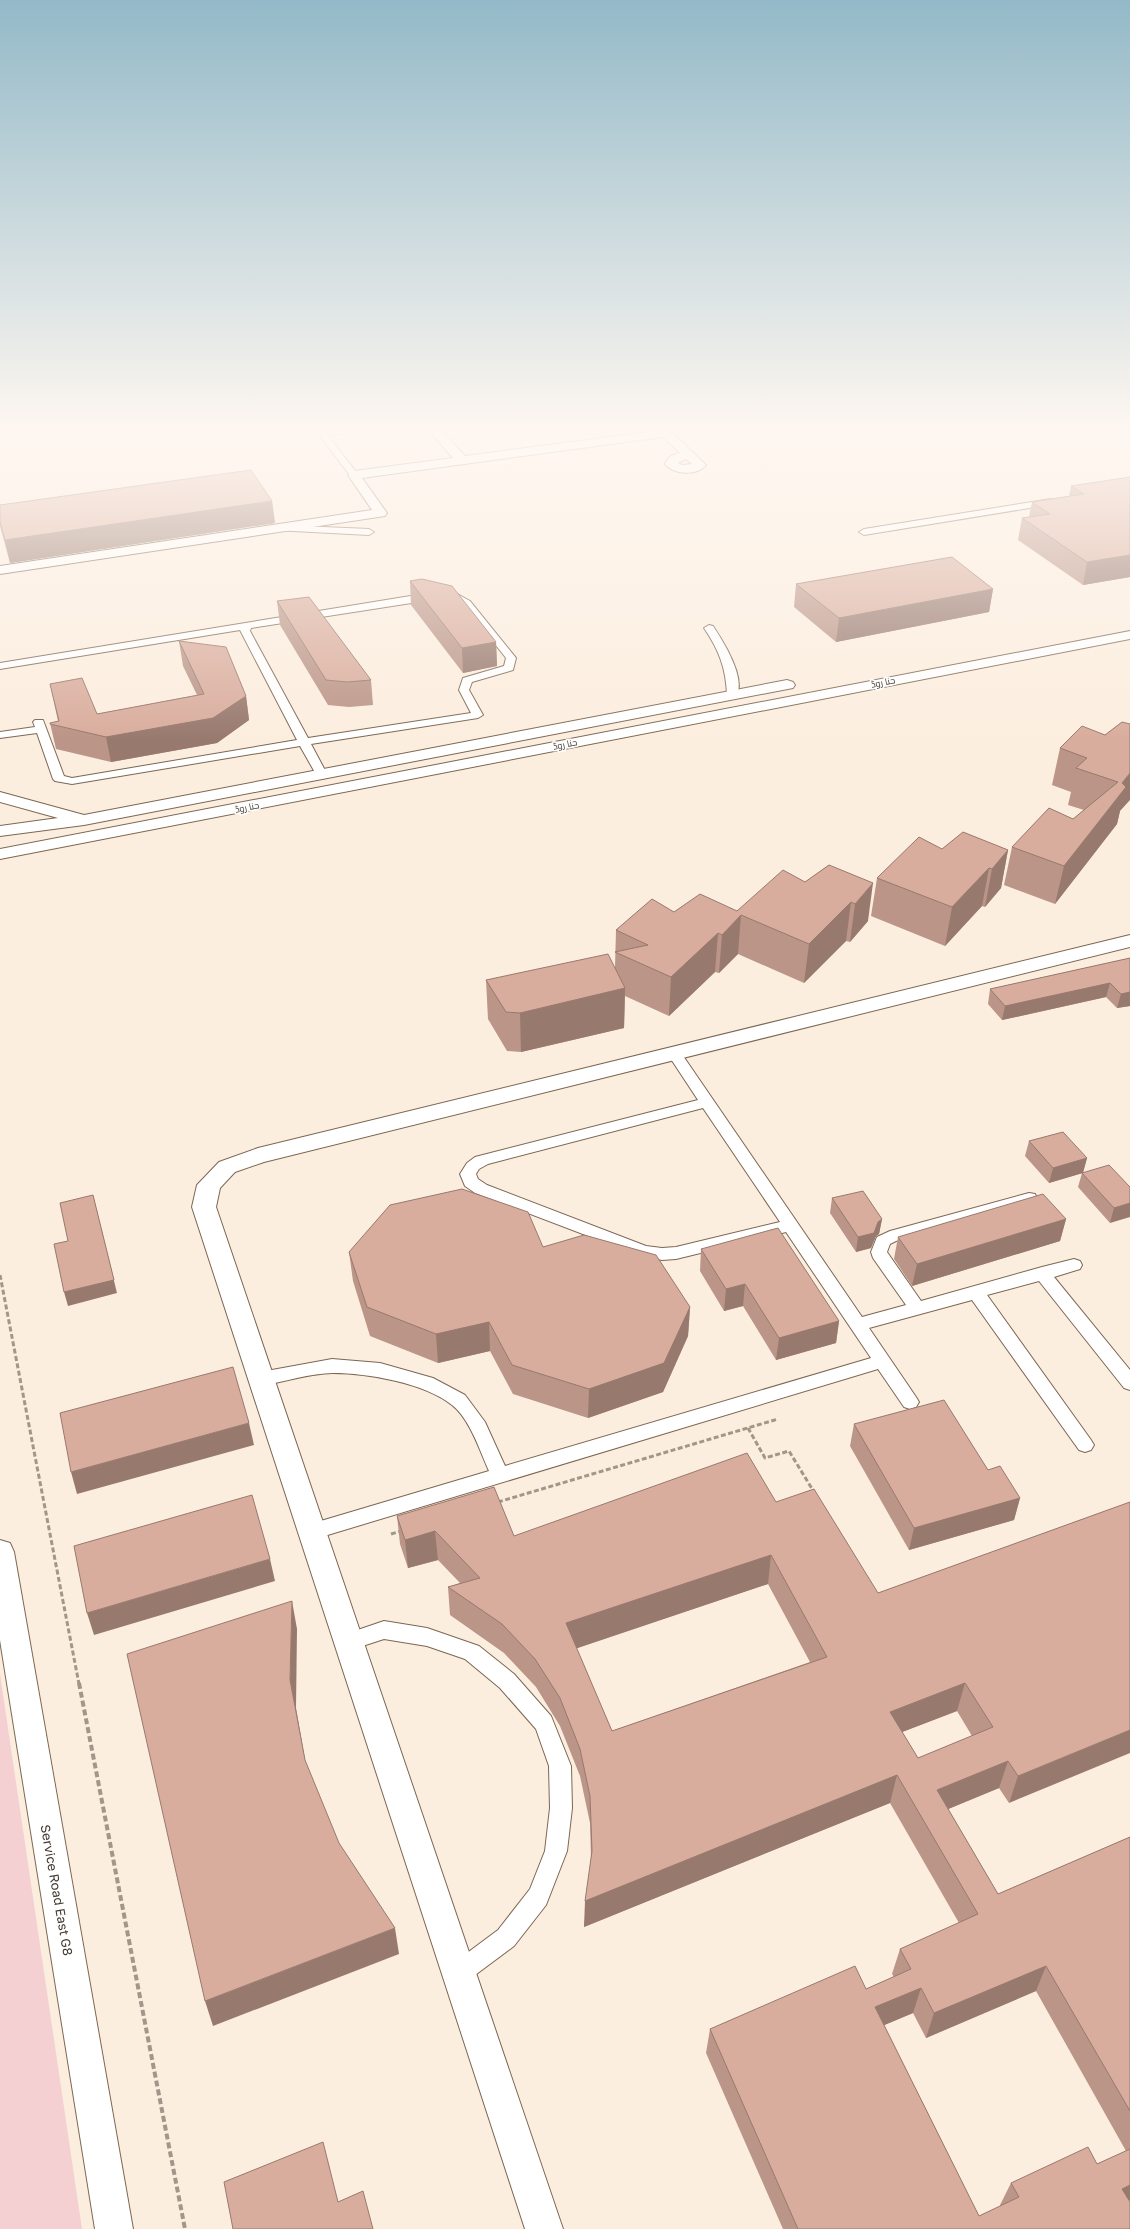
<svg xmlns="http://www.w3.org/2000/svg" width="1130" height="2229" font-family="'Golos Text',Cairo,sans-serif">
<rect width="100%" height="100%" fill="#fceedf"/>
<!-- green -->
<path fill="#f5d0d2" d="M 0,1674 L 82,2229 L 0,2229 Z"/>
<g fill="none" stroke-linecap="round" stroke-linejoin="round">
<defs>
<g id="service">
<path d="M 314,428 L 322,428 L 357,473 L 357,477 L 351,477 Z"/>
<path d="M 1051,499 L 1054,500 L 1054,504 L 864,535 L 859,532 L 864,529 Z"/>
<path d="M 277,525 L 369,529 L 374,532 L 369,535 L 274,530 L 272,528 Z"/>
<path d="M 452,591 L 470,601 L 516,658 L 513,670 L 472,682 L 469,690 L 483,715 L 478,718 L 311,744 L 327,774 L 325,776 L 317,776 L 300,746 L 72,784 L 55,781 L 53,779 L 37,733 L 0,738 L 0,732 L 35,727 L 33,722 L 35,720 L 43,720 L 64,776 L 72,778 L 297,740 L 240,630 L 0,669 L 0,663 L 435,592 ZM 450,597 L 464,605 L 506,658 L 504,666 L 463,678 L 459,690 L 471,713 L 308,738 L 250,631 L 251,628 Z"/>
<path d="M 709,625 L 713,626 C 723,641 747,679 736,697 L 728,697 L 727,695 C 726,668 719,650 704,628 Z"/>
<path d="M 674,1048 L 679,1050 L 862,1317 L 906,1305 L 873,1258 L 871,1252 L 877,1237 L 890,1231 L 1029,1193 L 1035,1194 L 1037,1198 L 1035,1202 L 896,1241 L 890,1244 L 887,1252 L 921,1301 L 1042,1267 L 1074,1259 L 1080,1261 L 1082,1265 L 1080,1269 L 1054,1277 L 1130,1370 L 1130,1390 L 1124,1388 L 1039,1281 L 987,1295 L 1091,1440 L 1094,1445 L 1091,1450 L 1085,1452 L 1079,1450 L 972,1300 L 869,1328 L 916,1397 L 919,1402 L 916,1407 L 910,1409 L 904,1407 L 878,1369 L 311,1540 L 304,1538 L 301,1532 L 304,1526 L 489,1471 C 480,1451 470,1419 452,1405 C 425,1383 367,1373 333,1373 C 312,1373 282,1382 261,1386 L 255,1384 L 252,1379 L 255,1374 L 261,1372 L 332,1359 L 380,1363 L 433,1378 L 465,1395 L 485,1422 L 505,1466 L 871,1358 L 786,1232 L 676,1259 L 662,1260 L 638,1255 L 475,1193 L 465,1186 L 460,1174 L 467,1163 L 475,1157 L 698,1100 L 667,1053 L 669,1050 ZM 703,1108 L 780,1222 L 676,1247 L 662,1248 L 646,1246 L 487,1185 L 478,1179 L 476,1174 L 479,1169 L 488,1164 Z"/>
<path d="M 384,1621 L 427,1628 L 479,1646 L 514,1674 L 551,1716 L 571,1766 L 572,1808 L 567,1851 L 546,1905 L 514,1946 L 467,1981 L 459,1985 L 451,1981 L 447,1973 L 451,1965 L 498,1930 L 530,1889 L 545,1851 L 550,1808 L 549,1766 L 536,1729 L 500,1688 L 465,1659 L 427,1646 L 384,1639 L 347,1651 L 340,1648 L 337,1642 L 340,1636 Z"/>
</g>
<g id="minor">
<path d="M 325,428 L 362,428 C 358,434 319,438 315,432 L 317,429 Z"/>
<path d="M 427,428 L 439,428 L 465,456 L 656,431 L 654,428 L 667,428 L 706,465 C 698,476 673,475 665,464 C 668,456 672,455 680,453 L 663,437 L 362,478 L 387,513 L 385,516 L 0,574 L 0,566 L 372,510 L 348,475 L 354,471 L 453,458 ZM 686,459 L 692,464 L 682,465 L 678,463 Z"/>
<path d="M 1130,935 L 1130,947 L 264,1162 L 235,1172 L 220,1188 L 216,1207 L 563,2229 L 525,2229 L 192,1207 L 197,1185 L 219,1162 L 258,1148 Z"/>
<path d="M 0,1540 L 10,1543 L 14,1552 L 133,2229 L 95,2229 L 0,1640 Z"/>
</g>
<g id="tertiary">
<path d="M 1130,631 L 1130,639 L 0,859 L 0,849 Z"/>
<path d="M 787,680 L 793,682 L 795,685 L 793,688 L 84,825 L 0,836 L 0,826 L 58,818 L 0,802 L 0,792 L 84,815 Z"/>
</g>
</defs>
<!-- service casing -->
<use href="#service" stroke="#7c6752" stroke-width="2"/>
<!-- minor casing -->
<use href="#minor" stroke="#7c6752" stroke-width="2"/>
<!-- tertiary casing -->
<use href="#tertiary" stroke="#7c6752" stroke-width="2"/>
<!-- path-far1 -->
<g stroke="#a2968a" stroke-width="3" stroke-dasharray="5 2.5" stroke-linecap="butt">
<path d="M 0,1275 L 79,1684"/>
<path d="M 748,1428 L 765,1458 L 789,1451 L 814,1492"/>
<path d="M 498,1502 L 778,1419"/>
<path d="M 391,1534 L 401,1531"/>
</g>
<!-- path -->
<path stroke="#a2968a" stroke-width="4" stroke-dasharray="6 3" stroke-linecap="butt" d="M 79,1683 L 185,2229"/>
<!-- service -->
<use href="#service" fill="#fff" fill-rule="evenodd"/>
<!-- minor -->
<use href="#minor" fill="#fff" fill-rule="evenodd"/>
<!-- tertiary -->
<use href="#tertiary" fill="#fff" fill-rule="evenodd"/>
</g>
<!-- wall -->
<g fill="#bb9587" fill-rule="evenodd">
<path d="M 1130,477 L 1130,577 L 1083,585 L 1018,540 L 1022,518 L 1029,517 L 1032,502 L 1069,496 L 1071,486 Z"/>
<path d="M 272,501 L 275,523 L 10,563 L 0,526 L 0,505 Z"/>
<path d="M 410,581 L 496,642 L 497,666 L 463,673 L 411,605 Z"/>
<path d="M 796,584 L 993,589 L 989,612 L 836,642 L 794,607 Z"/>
<path d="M 277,601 L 371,680 L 373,705 L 349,707 L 328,705 L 280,625 Z"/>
<path d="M 179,641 L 246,696 L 249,720 L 217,743 L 111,762 L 56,749 L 50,723 L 58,721 L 50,684 L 97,714 L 197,695 L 183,666 Z"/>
<path d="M 1122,722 L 1120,811 L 1117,824 L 1055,904 L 1004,885 L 1012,847 L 1073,819 L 1084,810 L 1068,805 L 1071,792 L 1052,785 L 1060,748 L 1105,735 Z"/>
<path d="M 942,849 L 1008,850 L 1001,888 L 985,907 L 982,906 L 945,946 L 871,916 L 877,878 Z"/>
<path d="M 829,865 L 868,921 L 850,942 L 846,941 L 804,983 L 738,954 L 719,973 L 715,972 L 669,1016 L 625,996 L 624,1028 L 521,1052 L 507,1051 L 488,1019 L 486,980 L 615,967 L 616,930 L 674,912 L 737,911 L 805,882 Z"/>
<path d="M 1130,958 L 1130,1006 L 1117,1008 L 1106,997 L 1002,1020 L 988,1004 L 990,989 Z"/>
<path d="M 1029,1141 L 1087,1158 L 1083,1172 L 1130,1187 L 1110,1223 L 1078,1187 L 1082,1173 L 1049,1183 L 1025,1156 Z"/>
<path d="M 832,1198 L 882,1219 L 879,1234 L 876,1236 L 871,1248 L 856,1252 L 830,1213 Z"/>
<path d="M 1066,1219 L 1060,1241 L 912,1286 L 894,1259 L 898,1237 Z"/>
<path d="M 543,1247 L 690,1307 L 688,1336 L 663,1392 L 588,1418 L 513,1394 L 490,1351 L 438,1363 L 370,1336 L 353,1281 L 349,1252 Z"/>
<path d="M 701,1249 L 839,1321 L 836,1343 L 776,1360 L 743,1306 L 724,1311 L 700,1271 Z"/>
<path d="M 854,1424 L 988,1470 L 1020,1498 L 1014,1520 L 909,1550 L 850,1446 Z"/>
<path d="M 776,1502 L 878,1593 L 1130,1502 L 1009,1803 L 999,1788 L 948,1809 L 998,1894 L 1130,1837 L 1130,2200 L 1129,2201 L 1130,2229 L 783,2229 L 706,2053 L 710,2029 L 866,1989 L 894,1977 L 892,1974 L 900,1949 L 959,1923 L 890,1803 L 584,1927 L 591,1858 L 590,1823 L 580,1776 L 560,1726 L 536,1687 L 504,1653 L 450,1615 L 448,1587 L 460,1583 L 438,1560 L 408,1568 L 400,1544 L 397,1516 L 514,1536 ZM 768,1584 L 810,1662 L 612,1731 L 576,1648 ZM 957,1711 L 972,1736 L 918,1758 L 902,1732 ZM 1036,1991 L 1126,2151 L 1097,2164 L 1011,2183 L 1000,2205 L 1001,2206 L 979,2216 L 884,2025 L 913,2013 L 926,2038 Z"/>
</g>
<!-- shaded-wall -->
<g fill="#98796e">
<path d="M 272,501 L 275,523 L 10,563 L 5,540 Z"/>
<path d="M 1130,555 L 1130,577 L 1083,585 L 1087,562 Z"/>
<path d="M 993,589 L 989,612 L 836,642 L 839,618 Z"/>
<path d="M 496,642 L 497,666 L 463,673 L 462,648 Z"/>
<path d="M 246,696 L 249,720 L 217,743 L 111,762 L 106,737 Z"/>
<path d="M 1130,773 L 1130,800 L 1120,811 L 1117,824 L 1055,904 L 1064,866 L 1122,783 Z"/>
<path d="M 1008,850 L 1001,888 L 985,907 L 992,869 Z"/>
<path d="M 989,868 L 982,906 L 945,946 L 952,907 Z"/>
<path d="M 873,883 L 868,921 L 850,942 L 855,904 Z"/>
<path d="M 851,902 L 846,941 L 804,983 L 809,944 Z"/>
<path d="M 741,915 L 738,954 L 719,973 L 722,935 Z"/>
<path d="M 718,933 L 715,972 L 669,1016 L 671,977 Z"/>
<path d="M 1110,983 L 1106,997 L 1002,1020 L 1005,1006 Z"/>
<path d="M 625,988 L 624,1028 L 521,1052 L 520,1013 Z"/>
<path d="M 1130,992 L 1130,1006 L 1117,1008 L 1121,994 Z"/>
<path d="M 1087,1158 L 1083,1173 L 1049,1183 L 1053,1168 Z"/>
<path d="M 93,1195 L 117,1293 L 68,1306 L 64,1292 Z"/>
<path d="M 1130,1203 L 1130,1217 L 1110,1223 L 1114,1208 Z"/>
<path d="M 882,1219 L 879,1234 L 876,1236 L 871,1248 L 856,1252 L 858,1237 Z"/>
<path d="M 1066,1219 L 1060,1241 L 912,1286 L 917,1264 Z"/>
<path d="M 745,1284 L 743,1306 L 724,1311 L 726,1289 Z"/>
<path d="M 690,1307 L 688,1336 L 663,1392 L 588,1418 L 589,1389 Z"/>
<path d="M 839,1321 L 836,1343 L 776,1360 L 779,1338 Z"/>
<path d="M 489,1322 L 490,1351 L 438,1363 L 436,1334 Z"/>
<path d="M 249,1423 L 254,1445 L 77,1494 L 71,1472 Z"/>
<path d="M 1020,1498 L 1014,1520 L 909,1550 L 914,1528 Z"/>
<path d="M 435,1531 L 438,1560 L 408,1568 L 405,1540 Z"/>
<path d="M 771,1555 L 768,1584 L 566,1652 L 566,1623 Z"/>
<path d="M 270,1559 L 275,1581 L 94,1635 L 87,1613 Z"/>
<path d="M 292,1601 L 297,1629 L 296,1708 L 310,1788 L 290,1680 Z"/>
<path d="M 965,1683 L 957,1711 L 884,1739 L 890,1712 Z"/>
<path d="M 1130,1730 L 1130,1753 L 1009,1803 L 1018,1776 Z"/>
<path d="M 1008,1761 L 999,1788 L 929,1817 L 937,1790 Z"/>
<path d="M 897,1775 L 890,1803 L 584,1927 L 585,1901 Z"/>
<path d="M 395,1928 L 399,1954 L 213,2026 L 205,2001 Z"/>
<path d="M 1046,1966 L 1036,1991 L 926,2038 L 934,2013 Z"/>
<path d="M 921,1988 L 913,2013 L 868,2032 L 875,2007 Z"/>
<path d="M 1130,2185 L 1130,2200 L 1109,2211 L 1122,2189 Z"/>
</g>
<!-- building -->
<g fill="#d9ad9d" stroke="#98796e" fill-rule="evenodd">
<path d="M 251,470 L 272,501 L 5,540 L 0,522 L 0,505 Z"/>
<path d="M 1130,477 L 1130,555 L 1087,562 L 1022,518 L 1050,514 L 1032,502 L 1084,494 L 1071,486 Z"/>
<path d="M 952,557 L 993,589 L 839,618 L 796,584 Z"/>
<path d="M 422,579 L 452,586 L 496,642 L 462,648 L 410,581 Z"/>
<path d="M 309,597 L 371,680 L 347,682 L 326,680 L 277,601 Z"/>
<path d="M 179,641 L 226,647 L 246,696 L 213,718 L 106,737 L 50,724 L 50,723 L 59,721 L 50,684 L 82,678 L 97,714 L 204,694 Z"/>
<path d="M 1122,722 L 1130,724 L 1130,773 L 1122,783 L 1126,787 L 1064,866 L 1012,847 L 1049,808 L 1073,819 L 1118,782 L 1076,768 L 1087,758 L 1060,748 L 1082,726 L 1105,735 Z"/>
<path d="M 963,832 L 1008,850 L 992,869 L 989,868 L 952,907 L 877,878 L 919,837 L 942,849 Z"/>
<path d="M 829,865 L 873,883 L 855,904 L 851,902 L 809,944 L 741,915 L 722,935 L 718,933 L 671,977 L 615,952 L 648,945 L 616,930 L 652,899 L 674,912 L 700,894 L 737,911 L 783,870 L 805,882 Z"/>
<path d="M 608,954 L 625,988 L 520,1013 L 506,1012 L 486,980 Z"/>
<path d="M 1130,958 L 1130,992 L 1121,994 L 1110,983 L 1005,1006 L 990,989 Z"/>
<path d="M 1063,1132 L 1087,1158 L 1053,1168 L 1029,1141 Z"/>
<path d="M 1109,1165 L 1130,1187 L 1130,1203 L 1114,1208 L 1082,1173 Z"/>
<path d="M 462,1189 L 528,1212 L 543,1247 L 584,1235 L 656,1255 L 690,1307 L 664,1363 L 589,1389 L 512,1365 L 489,1322 L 436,1334 L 367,1307 L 349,1252 L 390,1205 Z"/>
<path d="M 863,1191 L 882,1219 L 878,1222 L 874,1233 L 858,1237 L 832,1198 Z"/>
<path d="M 1043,1194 L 1066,1219 L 917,1264 L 898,1237 Z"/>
<path d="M 93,1195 L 114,1280 L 64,1292 L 54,1244 L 68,1241 L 60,1203 Z"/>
<path d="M 778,1228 L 839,1321 L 779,1338 L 745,1284 L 726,1289 L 701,1249 Z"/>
<path d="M 233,1367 L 249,1423 L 71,1472 L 60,1413 Z"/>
<path d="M 944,1400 L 988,1470 L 1000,1466 L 1020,1498 L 914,1528 L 854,1424 Z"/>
<path d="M 747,1453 L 776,1502 L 814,1489 L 878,1593 L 1130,1502 L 1130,1730 L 1018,1776 L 1008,1761 L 937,1790 L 998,1894 L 1130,1837 L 1130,2111 L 1046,1966 L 934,2013 L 921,1988 L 875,2007 L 979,2216 L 1019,2197 L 1011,2183 L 1088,2147 L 1097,2164 L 1130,2149 L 1130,2185 L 1122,2189 L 1130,2202 L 1130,2229 L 798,2229 L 710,2029 L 855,1966 L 866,1989 L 911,1969 L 900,1949 L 978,1914 L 897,1775 L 585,1901 L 592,1851 L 590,1796 L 580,1749 L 560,1698 L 535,1659 L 502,1624 L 448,1587 L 480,1578 L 435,1531 L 405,1540 L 397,1516 L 494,1487 L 514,1536 ZM 771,1555 L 827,1657 L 612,1731 L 566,1623 ZM 965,1683 L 993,1727 L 918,1758 L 890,1712 Z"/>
<path d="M 252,1495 L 270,1559 L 87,1613 L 74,1546 Z"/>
<path d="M 292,1601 L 290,1680 L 305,1760 L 339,1843 L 395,1928 L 205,2001 L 127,1654 Z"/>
<path d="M 323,2142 L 338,2202 L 363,2191 L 373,2229 L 233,2229 L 224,2182 Z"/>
</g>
<!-- sky -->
<linearGradient id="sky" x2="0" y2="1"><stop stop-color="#93b9c8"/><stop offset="0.58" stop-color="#fef7f1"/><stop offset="1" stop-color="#fef7f1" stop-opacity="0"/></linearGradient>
<rect width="1130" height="740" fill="url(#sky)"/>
<g text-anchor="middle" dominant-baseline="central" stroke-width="3.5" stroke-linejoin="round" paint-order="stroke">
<!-- far-street labels -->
<g font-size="9" fill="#42392f" stroke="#fefefe">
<text transform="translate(883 682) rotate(-11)">حنا روڈ</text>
<text transform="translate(565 744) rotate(-11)">حنا روڈ</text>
<text transform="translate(247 807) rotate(-11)">حنا روڈ</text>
</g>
<!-- near-street labels -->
<g font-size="13" fill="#42392f" stroke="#fefefe">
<text transform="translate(57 1890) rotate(80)">Service Road East G8</text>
</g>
</g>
</svg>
